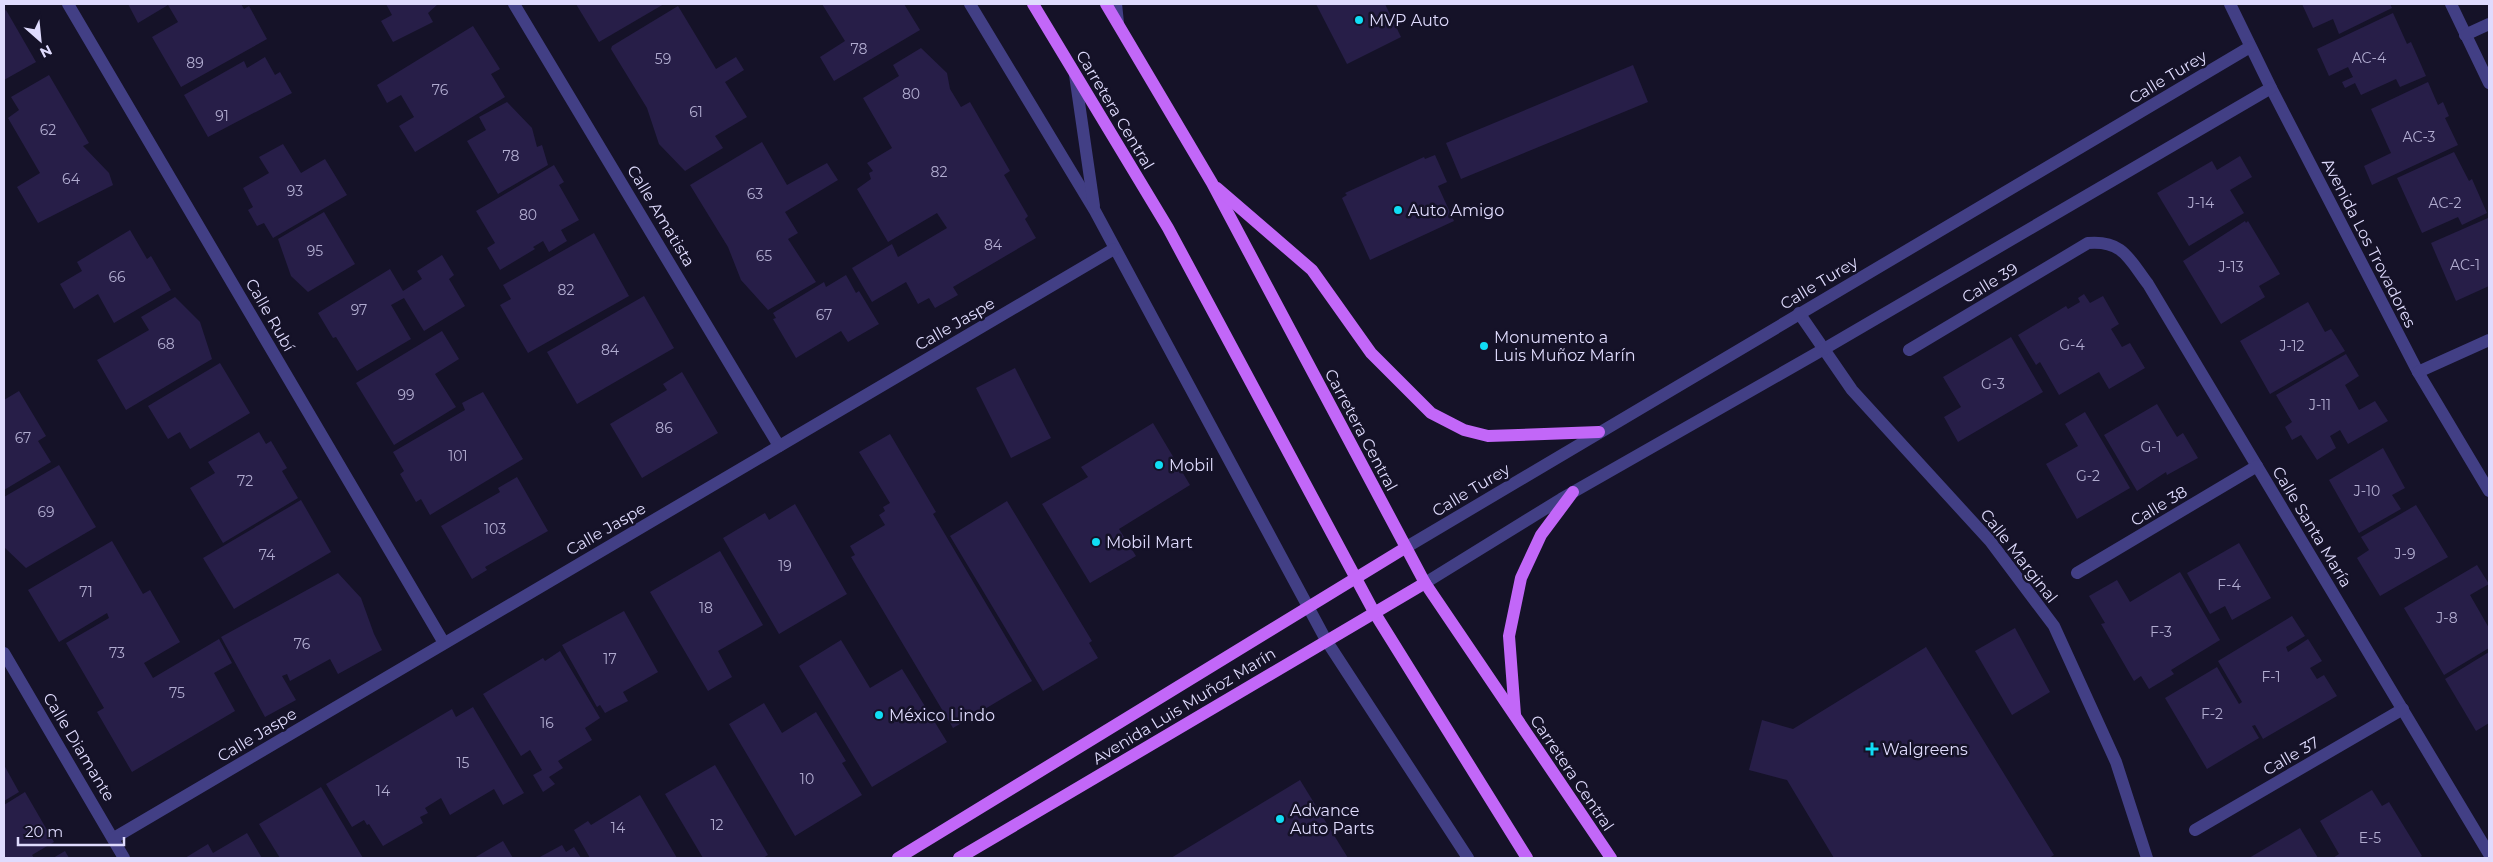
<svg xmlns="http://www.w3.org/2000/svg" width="2493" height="862" font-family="Montserrat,sans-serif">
<rect width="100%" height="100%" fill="#151228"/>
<!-- building -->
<g fill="#271e48">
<path d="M 128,4 L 241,4 L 244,9 L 249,6 L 267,39 L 181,87 L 152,37 L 178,22 L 168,5 L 138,23 Z"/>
<path d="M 386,4 L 438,4 L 428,13 L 433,22 L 393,42 L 381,21 L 392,15 Z"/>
<path d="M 576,4 L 664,4 L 599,42 Z"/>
<path d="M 822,4 L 904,4 L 920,30 L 834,81 L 820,57 L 845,41 Z"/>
<path d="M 1316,4 L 1385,4 L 1401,37 L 1347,64 Z"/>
<path d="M 2302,4 L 2390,4 L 2392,8 L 2339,34 L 2333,19 L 2313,28 Z"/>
<path d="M 678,6 L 716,69 L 736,57 L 744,70 L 725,82 L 747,117 L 715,136 L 723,148 L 685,171 L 659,144 L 647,108 L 611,49 L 612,46 Z"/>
<path d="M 6,10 L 36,62 L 4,80 L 4,11 Z"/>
<path d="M 2393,13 L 2407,44 L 2411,42 L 2426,76 L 2400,87 L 2396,79 L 2361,95 L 2355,83 L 2345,88 L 2342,82 L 2353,77 L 2348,67 L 2329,76 L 2317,49 Z"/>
<path d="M 473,26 L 500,69 L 491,74 L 505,97 L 415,152 L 399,126 L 414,117 L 401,95 L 387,103 L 377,85 Z"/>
<path d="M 921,48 L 947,73 L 950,89 L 961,107 L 970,102 L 1010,171 L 1004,175 L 1028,216 L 1025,219 L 1036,238 L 953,287 L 958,295 L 935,308 L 929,298 L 918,304 L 906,282 L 872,302 L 852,268 L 892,244 L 898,257 L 947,228 L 937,213 L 888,242 L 857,189 L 871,179 L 869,173 L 873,171 L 867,163 L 892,148 L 863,98 L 899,76 L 893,65 Z"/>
<path d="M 265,57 L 275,75 L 280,72 L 292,93 L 208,137 L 184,95 L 244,61 L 247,68 Z"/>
<path d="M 1633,65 L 1648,102 L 1461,179 L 1446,143 Z"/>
<path d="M 49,75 L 89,143 L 83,146 L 109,173 L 113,185 L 38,223 L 17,187 L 40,173 L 8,118 L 19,110 L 11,97 Z"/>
<path d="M 2428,82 L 2438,105 L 2443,102 L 2449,116 L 2445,118 L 2458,145 L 2372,185 L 2364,166 L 2391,153 L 2371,109 Z"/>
<path d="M 507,102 L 532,128 L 537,147 L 542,145 L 548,165 L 498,194 L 467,141 L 486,130 L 479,117 Z"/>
<path d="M 762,142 L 787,185 L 827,163 L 838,180 L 785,212 L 798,233 L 788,239 L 816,282 L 768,310 L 741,280 L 728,247 L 690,185 Z"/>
<path d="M 283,144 L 301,173 L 325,159 L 347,195 L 273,238 L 264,223 L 257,226 L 248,210 L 253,207 L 243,188 L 269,173 L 259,157 Z"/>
<path d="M 2454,152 L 2469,181 L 2472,179 L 2487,213 L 2462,225 L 2458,217 L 2422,233 L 2397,178 Z"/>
<path d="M 1435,155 L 1447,182 L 1438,186 L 1454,221 L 1370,260 L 1342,198 L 1347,195 L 1345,193 L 1424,157 L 1425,159 Z"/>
<path d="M 2240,156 L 2252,177 L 2230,190 L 2244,213 L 2189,246 L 2157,193 L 2212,161 L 2217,170 Z"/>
<path d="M 554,165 L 564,182 L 559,185 L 579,220 L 561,230 L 567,241 L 549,252 L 543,241 L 533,247 L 535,249 L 500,270 L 487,248 L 495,243 L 476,211 Z"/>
<path d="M 324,212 L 355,264 L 308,292 L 291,276 L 278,239 Z"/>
<path d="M 2488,218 L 2489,286 L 2456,301 L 2431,243 Z"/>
<path d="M 2245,221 L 2246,223 L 2248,221 L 2280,274 L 2259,286 L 2265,297 L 2221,324 L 2183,261 Z"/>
<path d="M 130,230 L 147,259 L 151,256 L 171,290 L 114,323 L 98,294 L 74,309 L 60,284 L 82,271 L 77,262 Z"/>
<path d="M 594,233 L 629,296 L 528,353 L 500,305 L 511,299 L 503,285 Z"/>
<path d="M 442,255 L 454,275 L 449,279 L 465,306 L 424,331 L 404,298 L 391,305 L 411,339 L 357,371 L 336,337 L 333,338 L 318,313 L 390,269 L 403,291 L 422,279 L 417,271 Z"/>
<path d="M 846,275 L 856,293 L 859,291 L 879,324 L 848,342 L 841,331 L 796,358 L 773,319 L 776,318 L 773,313 L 824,282 L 826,287 Z"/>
<path d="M 2084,294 L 2090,303 L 2103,296 L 2119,324 L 2111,329 L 2122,347 L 2130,343 L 2145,368 L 2109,389 L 2099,372 L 2059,395 L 2040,362 L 2036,365 L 2018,335 L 2066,306 L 2068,309 L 2080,302 L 2078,298 Z"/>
<path d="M 644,296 L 674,348 L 577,404 L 547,352 Z"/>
<path d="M 175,297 L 200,322 L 212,359 L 126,410 L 97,360 L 149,330 L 141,317 Z"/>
<path d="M 2308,302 L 2325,332 L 2331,329 L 2345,351 L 2270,394 L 2240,341 Z"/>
<path d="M 442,331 L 459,359 L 435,374 L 456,407 L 394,445 L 356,383 Z"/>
<path d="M 2011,337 L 2043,392 L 1958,442 L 1944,417 L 1961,407 L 1943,377 Z"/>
<path d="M 2346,354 L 2359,376 L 2345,385 L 2359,410 L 2375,401 L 2388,421 L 2348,444 L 2340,430 L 2330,436 L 2336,448 L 2317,460 L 2301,435 L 2292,440 L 2285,427 L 2292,422 L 2276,395 Z"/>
<path d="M 220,363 L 250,413 L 190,449 L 180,432 L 168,439 L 148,406 Z"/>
<path d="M 1015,368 L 1051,438 L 1011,458 L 976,388 Z"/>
<path d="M 682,372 L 718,433 L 642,478 L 610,424 L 667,390 L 663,384 Z"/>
<path d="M 19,391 L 46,436 L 38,441 L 51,462 L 4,490 L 4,400 Z"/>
<path d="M 483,392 L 523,459 L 430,515 L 421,499 L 416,502 L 400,474 L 404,471 L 393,452 L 465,410 L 462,403 Z"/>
<path d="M 2157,404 L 2177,437 L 2183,433 L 2198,458 L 2167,475 L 2166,472 L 2137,491 L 2104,435 Z"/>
<path d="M 2085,412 L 2130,488 L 2077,519 L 2046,464 L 2078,446 L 2065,424 Z"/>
<path d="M 1153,423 L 1190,485 L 1119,529 L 1136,556 L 1090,583 L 1042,504 L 1088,477 L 1081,467 Z"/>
<path d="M 259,432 L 266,444 L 271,441 L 287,468 L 282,471 L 298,498 L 223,543 L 190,488 L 215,473 L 208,462 Z"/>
<path d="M 890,434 L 936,512 L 933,514 L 1032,681 L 953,728 L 851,557 L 855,555 L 850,546 L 885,525 L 879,515 L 885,511 L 883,507 L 890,503 L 859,452 Z"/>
<path d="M 2383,448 L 2405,488 L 2392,495 L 2401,509 L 2359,533 L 2329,480 Z"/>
<path d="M 59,465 L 96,527 L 26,568 L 4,547 L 4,497 Z"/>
<path d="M 517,477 L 548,531 L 485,567 L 487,570 L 472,579 L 441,526 L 500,492 L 498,488 Z"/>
<path d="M 301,500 L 331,552 L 234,609 L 203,558 Z"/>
<path d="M 1007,501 L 1092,641 L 1089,643 L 1098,658 L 1043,691 L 950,536 Z"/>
<path d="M 795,504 L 847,594 L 779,634 L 723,538 L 765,513 L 769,520 Z"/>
<path d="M 2416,505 L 2448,557 L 2380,596 L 2357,558 L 2369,550 L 2361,537 Z"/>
<path d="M 112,541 L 143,594 L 150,590 L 180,642 L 144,663 L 153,678 L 219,639 L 232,663 L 214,673 L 235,711 L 132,772 L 97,712 L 104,708 L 66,643 L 109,618 L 107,613 L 59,642 L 28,590 Z"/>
<path d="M 2239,543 L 2271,598 L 2232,620 L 2225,606 L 2210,614 L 2187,573 Z"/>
<path d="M 720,551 L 763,625 L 718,651 L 732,677 L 708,691 L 650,592 Z"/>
<path d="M 2477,565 L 2489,584 L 2470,595 L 2489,628 L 2489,648 L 2444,675 L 2404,608 Z"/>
<path d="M 2180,572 L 2220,640 L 2171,670 L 2174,674 L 2149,689 L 2141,676 L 2134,681 L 2101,624 L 2105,623 L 2089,596 L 2117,580 L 2130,602 Z"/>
<path d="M 338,573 L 361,598 L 374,634 L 382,650 L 338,674 L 330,659 L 290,681 L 287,674 L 282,676 L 296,700 L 265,717 L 221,637 Z"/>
<path d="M 624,611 L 658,672 L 623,692 L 628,701 L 605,713 L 600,705 L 597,707 L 562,645 Z"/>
<path d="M 2292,616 L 2305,636 L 2286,647 L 2288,652 L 2308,639 L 2322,661 L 2310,668 L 2317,679 L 2324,675 L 2337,696 L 2263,739 L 2255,725 L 2252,726 L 2259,738 L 2207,769 L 2165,698 L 2217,667 L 2239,704 L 2242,702 L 2218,661 Z"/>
<path d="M 2015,628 L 2050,692 L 2012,715 L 1975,651 Z"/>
<path d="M 841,640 L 870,688 L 902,669 L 947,742 L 872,787 L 799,666 Z"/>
<path d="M 1926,647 L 2054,855 L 2049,858 L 1834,858 L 1787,780 L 1749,770 L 1762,720 L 1793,729 Z"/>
<path d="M 560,651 L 600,718 L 585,728 L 592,740 L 558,761 L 563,768 L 549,777 L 555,784 L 543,792 L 533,775 L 542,770 L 530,750 L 521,756 L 483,694 L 543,658 L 545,661 Z"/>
<path d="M 2489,652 L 2489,723 L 2476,731 L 2445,679 Z"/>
<path d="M 764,703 L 782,733 L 816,712 L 846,761 L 842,763 L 862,795 L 795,836 L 729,724 Z"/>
<path d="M 473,707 L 524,793 L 503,805 L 494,789 L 450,815 L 441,798 L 425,808 L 428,813 L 420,817 L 423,823 L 383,846 L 369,824 L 367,825 L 364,820 L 352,827 L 326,784 L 452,709 L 456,717 Z"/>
<path d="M 4,765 L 19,792 L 4,801 Z"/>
<path d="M 715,765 L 768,855 L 763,858 L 703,858 L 665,794 Z"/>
<path d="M 1300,780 L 1348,858 L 1171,858 Z"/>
<path d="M 321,787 L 363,858 L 280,858 L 259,824 Z"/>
<path d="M 2372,790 L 2382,806 L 2389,802 L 2422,856 L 2418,858 L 2333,858 L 2339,854 L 2320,821 Z"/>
<path d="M 25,792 L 54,842 L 32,855 L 34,858 L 4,858 L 4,805 Z"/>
<path d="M 640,795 L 677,858 L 590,858 L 574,830 L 588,821 L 591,825 Z"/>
<path d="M 2300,828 L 2318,858 L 2249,858 Z"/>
<path d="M 247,833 L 262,858 L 185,858 L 208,844 L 213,853 Z"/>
<path d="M 503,841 L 513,858 L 474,858 Z"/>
<path d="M 562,845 L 566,852 L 574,847 L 581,858 L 538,858 Z"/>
<path d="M 65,851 L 69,858 L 53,858 Z"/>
</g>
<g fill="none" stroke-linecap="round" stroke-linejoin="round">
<!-- street -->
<g stroke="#423f85" stroke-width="12">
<path d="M 68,4 L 444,643"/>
<path d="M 514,4 L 779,446"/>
<path d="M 970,4 L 1095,211 L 1326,640 L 1468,858"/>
<path d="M 1116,4 L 1118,23"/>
<path d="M 2230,4 L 2271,88 L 2418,372 L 2489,491"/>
<path d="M 2451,4 L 2489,83"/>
<path d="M 2465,35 L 2489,24"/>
<path d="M 1075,75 L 1094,206"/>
<path d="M 1799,313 L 1852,390 L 1990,541 L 2054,626 L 2116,762 L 2147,858"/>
<path d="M 1909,350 L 2088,243 C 2123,240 2129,259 2148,284 L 2489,854"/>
<path d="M 2418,372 L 2489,340"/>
<path d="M 1405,548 L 2250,47"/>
<path d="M 2077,573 L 2257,466"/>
<path d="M 1425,583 L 1561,499 L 1824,349 L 2271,88"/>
<path d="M 4,653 L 124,858"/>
<path d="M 2195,830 L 2403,709"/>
<path d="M 114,838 L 1114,249"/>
</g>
<!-- primary -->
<g stroke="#c267f8" stroke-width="12">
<path d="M 1033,4 L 1168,228 L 1374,612 L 1527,858"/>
<path d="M 1106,4 L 1212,183 L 1425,583 L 1611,858"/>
<path d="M 1217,188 L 1312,270 L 1371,353 L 1431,413 L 1464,430 L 1488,436 L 1599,432"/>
<path d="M 1515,715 L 1509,636 L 1521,578 L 1541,535 L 1573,492"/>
<path d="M 898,858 L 1405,548"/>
<path d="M 959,858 L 1425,583"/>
</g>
</g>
<!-- markers -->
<g fill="#10ddf4" stroke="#151228" stroke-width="2">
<circle cx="1359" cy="20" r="5"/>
<circle cx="1398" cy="210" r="5"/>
<circle cx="1484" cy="346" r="5"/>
<circle cx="1159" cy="465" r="5"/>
<circle cx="1096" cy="542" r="5"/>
<circle cx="879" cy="715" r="5"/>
<path d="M1869.5 741.5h5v5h5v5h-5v5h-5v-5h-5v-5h5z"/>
<circle cx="1280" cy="819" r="5"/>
</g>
<g text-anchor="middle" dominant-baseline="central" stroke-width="5" stroke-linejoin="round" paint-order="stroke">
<!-- number labels -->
<g font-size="14" fill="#b1acd0">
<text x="859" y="49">78</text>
<text x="2369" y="58">AC-4</text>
<text x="663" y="59">59</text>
<text x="195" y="63">89</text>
<text x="440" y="90">76</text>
<text x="911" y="94">80</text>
<text x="696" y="112">61</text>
<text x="222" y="116">91</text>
<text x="48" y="130">62</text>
<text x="2419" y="137">AC-3</text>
<text x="511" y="156">78</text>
<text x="939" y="172">82</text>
<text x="71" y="179">64</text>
<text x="295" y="191">93</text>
<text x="755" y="194">63</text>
<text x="2201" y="203">J-14</text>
<text x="2445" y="203">AC-2</text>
<text x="528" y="215">80</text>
<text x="993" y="245">84</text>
<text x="315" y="251">95</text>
<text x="764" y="256">65</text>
<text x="2465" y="265">AC-1</text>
<text x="2231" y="267">J-13</text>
<text x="117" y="277">66</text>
<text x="566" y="290">82</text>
<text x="359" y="310">97</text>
<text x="824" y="315">67</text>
<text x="166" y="344">68</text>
<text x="2072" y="345">G-4</text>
<text x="2292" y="346">J-12</text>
<text x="610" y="350">84</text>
<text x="1993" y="384">G-3</text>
<text x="406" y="395">99</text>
<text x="2320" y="405">J-11</text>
<text x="664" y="428">86</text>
<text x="23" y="438">67</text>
<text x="2151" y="447">G-1</text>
<text x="458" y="456">101</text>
<text x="2088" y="476">G-2</text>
<text x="245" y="481">72</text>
<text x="2367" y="491">J-10</text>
<text x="46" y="512">69</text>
<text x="495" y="529">103</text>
<text x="2405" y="554">J-9</text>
<text x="267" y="555">74</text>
<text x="785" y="566">19</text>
<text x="2229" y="585">F-4</text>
<text x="86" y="592">71</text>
<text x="706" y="608">18</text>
<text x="2447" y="618">J-8</text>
<text x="2161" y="632">F-3</text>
<text x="302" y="644">76</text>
<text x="117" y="653">73</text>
<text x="610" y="659">17</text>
<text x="2271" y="677">F-1</text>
<text x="177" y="693">75</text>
<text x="2212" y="714">F-2</text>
<text x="547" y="723">16</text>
<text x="463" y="763">15</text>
<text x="807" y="779">10</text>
<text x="383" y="791">14</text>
<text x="717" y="825">12</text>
<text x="618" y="828">14</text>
<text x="2370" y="838">E-5</text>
</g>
<!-- poi labels -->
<g font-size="16" fill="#dfdbfd" stroke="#151228" text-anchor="start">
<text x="1369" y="20">MVP Auto</text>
<text x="1408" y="210">Auto Amigo</text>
<text x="1494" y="337">Monumento a<tspan x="1494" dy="18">Luis Muñoz Marín</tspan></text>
<text x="1169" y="465">Mobil</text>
<text x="1106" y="542">Mobil Mart</text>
<text x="889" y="715">México Lindo</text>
<text x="1882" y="749">Walgreens</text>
<text x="1290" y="810">Advance<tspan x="1290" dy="18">Auto Parts</tspan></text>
</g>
<!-- street labels -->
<g font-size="16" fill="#dfdbfd" stroke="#151228">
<text transform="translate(2168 77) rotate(-31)">Calle Turey</text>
<text transform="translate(1115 110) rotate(59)">Carretera Central</text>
<text transform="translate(661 216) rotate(59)">Calle Amatista</text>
<text transform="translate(2369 243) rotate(63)">Avenida Los Trovadores</text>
<text transform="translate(1819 283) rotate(-31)">Calle Turey</text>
<text transform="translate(1990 283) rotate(-31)">Calle 39</text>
<text transform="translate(270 315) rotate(60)">Calle Rubí</text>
<text transform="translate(955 324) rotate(-30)">Calle Jaspe</text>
<text transform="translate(1361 430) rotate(62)">Carretera Central</text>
<text transform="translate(1471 490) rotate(-31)">Calle Turey</text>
<text transform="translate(2159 506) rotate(-31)">Calle 38</text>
<text transform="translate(2312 527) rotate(59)">Calle Santa María</text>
<text transform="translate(606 529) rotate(-30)">Calle Jaspe</text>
<text transform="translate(2019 556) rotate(52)">Calle Marginal</text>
<text transform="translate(1184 706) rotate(-31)">Avenida Luis Muñoz Marín</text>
<text transform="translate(257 735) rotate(-31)">Calle Jaspe</text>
<text transform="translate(79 747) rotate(59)">Calle Diamante</text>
<text transform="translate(2291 756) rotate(-30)">Calle 37</text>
<text transform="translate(1572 773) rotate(56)">Carretera Central</text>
</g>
</g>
<!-- border -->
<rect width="2493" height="862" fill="none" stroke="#dfdbfd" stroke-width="10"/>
<!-- north arrow -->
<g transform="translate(40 40) rotate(153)" stroke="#151228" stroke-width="4" paint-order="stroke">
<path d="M0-4L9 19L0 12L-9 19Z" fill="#dfdbfd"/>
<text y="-8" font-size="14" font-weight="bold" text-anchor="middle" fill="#dfdbfd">N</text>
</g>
<!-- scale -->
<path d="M18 837v8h106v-8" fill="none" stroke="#dfdbfd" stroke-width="2.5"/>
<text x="25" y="837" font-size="15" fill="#dfdbfd" stroke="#151228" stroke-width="4" paint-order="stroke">20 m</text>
</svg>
